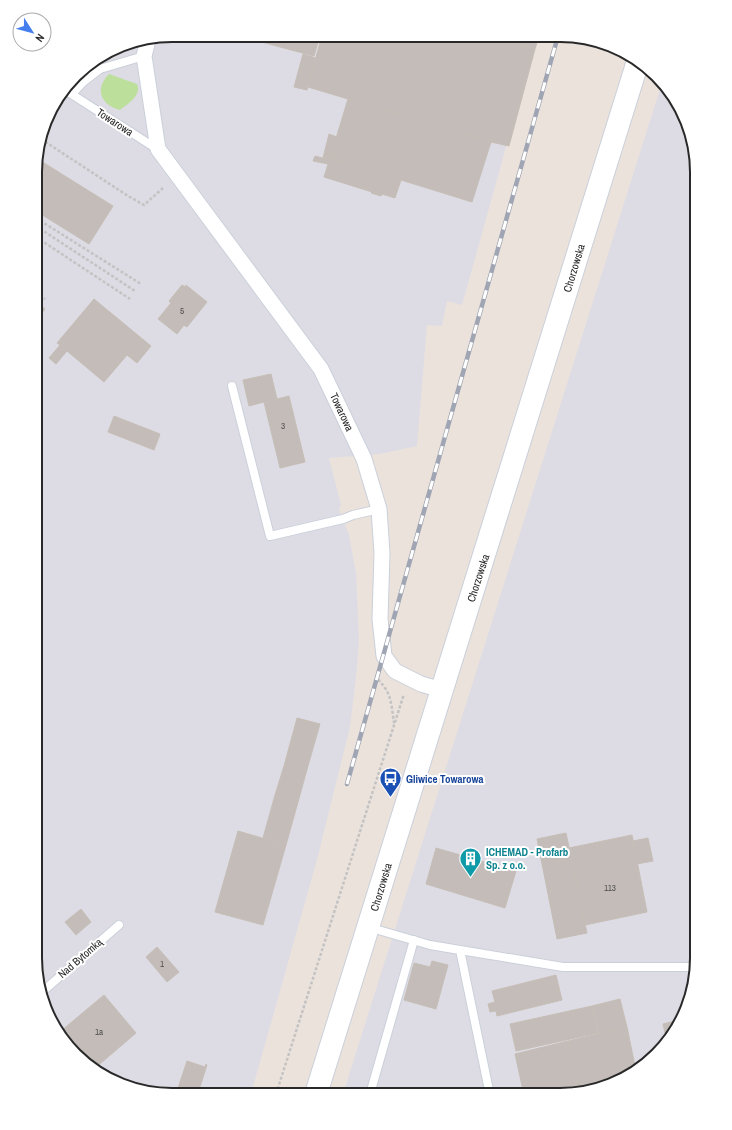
<svg xmlns="http://www.w3.org/2000/svg" width="732" height="1130" font-family="'Archivo Narrow',sans-serif">
<rect width="100%" height="100%" fill="#ebe2dc"/>
<!-- industrial -->
<g fill="#dddce4">
<path d="M 172,35 L 537,36 L 462,305 L 447,301 L 442,326 L 427,325 L 417,446 L 380,454 L 329,458 L 341,505 L 339,509 L 349,535 L 356,573 L 359,641 L 356,677 L 350,727 L 318,856 L 251,1094 L 154,1094 L 89,1067 L 45,1011 L 35,958 L 36,154 L 49,111 L 81,69 L 120,45 Z"/>
<path d="M 661,86 L 687,119 L 697,172 L 697,968 L 674,1034 L 644,1067 L 613,1085 L 561,1095 L 343,1094 Z"/>
</g>
<!-- green -->
<path fill="#bcdf9b" d="M 109,74 L 137,84 C 142,95 128,104 120,110 C 101,105 94,89 109,74 Z"/>
<!-- building -->
<g fill="#c3bcb9" stroke="#c6beb6">
<path d="M 252,35 L 283,35 L 280,47 L 251,39 Z"/>
<path d="M 283,35 L 295,35 L 318,42 L 314,56 L 280,47 Z"/>
<path d="M 322,35 L 488,36 L 535,49 L 509,146 L 491,142 L 308,87 Z"/>
<path d="M 488,36 L 539,36 L 535,49 Z"/>
<path d="M 303,54 L 316,58 L 307,90 L 294,87 Z"/>
<path d="M 348,99 L 491,142 L 472,202 L 330,158 Z"/>
<path d="M 329,134 L 337,137 L 330,160 L 323,158 Z"/>
<path d="M 315,156 L 330,160 L 328,164 L 313,161 Z"/>
<path d="M 36,158 L 113,206 L 89,244 L 36,211 Z"/>
<path d="M 330,158 L 401,180 L 395,198 L 382,194 L 381,196 L 371,193 L 372,192 L 324,177 Z"/>
<path d="M 182,285 L 185,287 L 186,285 L 207,302 L 187,327 L 184,325 L 177,334 L 158,319 L 171,303 L 169,301 Z"/>
<path d="M 94,299 L 151,346 L 137,363 L 127,355 L 104,382 L 67,351 L 56,364 L 49,358 L 60,345 L 57,343 Z"/>
<path d="M 36,301 L 45,309 L 36,320 Z"/>
<path d="M 271,374 L 277,399 L 289,396 L 305,462 L 280,468 L 264,402 L 249,406 L 243,380 Z"/>
<path d="M 114,416 L 160,434 L 154,450 L 108,432 Z"/>
<path d="M 297,718 L 320,724 L 306,773 L 284,766 Z"/>
<path d="M 284,766 L 306,773 L 298,802 L 275,795 Z"/>
<path d="M 275,795 L 298,802 L 286,845 L 263,838 Z"/>
<path d="M 238,831 L 286,845 L 263,925 L 215,912 Z"/>
<path d="M 566,833 L 587,933 L 557,939 L 537,839 Z"/>
<path d="M 632,835 L 647,912 L 585,925 L 569,848 Z"/>
<path d="M 648,838 L 653,861 L 637,864 L 633,841 Z"/>
<path d="M 436,848 L 516,871 L 505,908 L 426,884 Z"/>
<path d="M 81,909 L 91,922 L 76,935 L 65,922 Z"/>
<path d="M 157,947 L 179,972 L 167,982 L 146,957 Z"/>
<path d="M 432,961 L 448,965 L 436,1009 L 404,1000 L 414,963 L 430,967 Z"/>
<path d="M 556,975 L 562,1000 L 497,1016 L 496,1011 L 490,1012 L 488,1004 L 495,1002 L 492,991 Z"/>
<path d="M 104,995 L 136,1033 L 94,1069 L 89,1067 L 61,1031 Z"/>
<path d="M 620,999 L 627,1027 L 599,1034 L 592,1006 Z"/>
<path d="M 592,1006 L 598,1033 L 516,1051 L 510,1024 Z"/>
<path d="M 679,1020 L 674,1034 L 667,1042 L 663,1024 Z"/>
<path d="M 627,1027 L 636,1071 L 613,1085 L 579,1091 L 568,1041 Z"/>
<path d="M 568,1041 L 579,1091 L 561,1095 L 524,1095 L 515,1054 Z"/>
<path d="M 187,1061 L 205,1067 L 206,1064 L 207,1065 L 198,1093 L 200,1094 L 176,1094 Z"/>
</g>
<g fill="none" stroke-linecap="round" stroke-linejoin="round">
<defs>
<g id="service">
<path d="M 65,90 L 157,149"/>
<path d="M 72,94 L 83,82 L 100,69 L 144,56"/>
<path d="M 232,386 L 270,536 L 343,519 L 353,515 L 379,509"/>
<path d="M 368,927 L 430,945 L 460,950 L 490,1095"/>
<path d="M 460,950 L 563,967 L 697,967"/>
<path d="M 42,992 L 119,925"/>
<path d="M 370,1094 L 414,940"/>
</g>
<path id="minor" d="M 148,40 L 144,56 L 158,149 L 321,369 L 364,459 L 379,509 L 382,553 L 380,619 L 384,656 L 395,671 L 421,684 L 442,690"/>
<path id="secondary" d="M 316,1094 L 638,61"/>
</defs>
<!-- service casing -->
<use href="#service" stroke="#cad0da" stroke-width="10"/>
<!-- minor casing -->
<use href="#minor" stroke="#cad0da" stroke-width="17"/>
<!-- secondary casing -->
<use href="#secondary" stroke="#cad0da" stroke-width="24"/>
<!-- path -->
<g stroke="#c3c3c3" stroke-width="2.5" stroke-dasharray="3 2" stroke-linecap="butt">
<path d="M 41,139 L 128,196 L 144,205 L 163,188"/>
<path d="M 36,218 L 141,284"/>
<path d="M 36,226 L 135,291"/>
<path d="M 36,237 L 130,299"/>
<path d="M 36,292 L 45,299"/>
<path d="M 376,675 C 378,681 382,683 385,688 C 392,698 392,711 394,723"/>
<path d="M 276,1094 L 404,694"/>
</g>
<!-- service -->
<use href="#service" stroke="#fff" stroke-width="8"/>
<!-- minor -->
<use href="#minor" stroke="#fff" stroke-width="15"/>
<!-- secondary -->
<use href="#secondary" stroke="#fff" stroke-width="22"/>
<defs>
<path id="rail" d="M 347,784 L 558,36"/>
</defs>
<!-- rail casing -->
<use href="#rail" stroke="#9fa5b3" stroke-width="4.5"/>
<!-- rail -->
<use href="#rail" stroke="#fff" stroke-width="3" stroke-dasharray="9" stroke-linecap="butt"/>
</g>
<!-- icons -->
<defs>
<symbol id="bus-pin" viewBox="-11 -11 22 30"><path d="M0 17L-7.5 6A9.5 9.5 0 1 1 7.5 6Z" fill="#1a4fb4" stroke="#fff"/><path d="M-5-6H5V4H4V6H2V4H-2V6H-4V4H-5ZM-3.5-4V0h7V-4ZM-3.5 1.2v1.5H-2V1.2ZM2 1.2v1.5H3.5V1.2Z" fill="#fff"/></symbol>
<symbol id="building-pin" viewBox="-11 -11 22 30"><path d="M0 17L-7.5 6A9.5 9.5 0 1 1 7.5 6Z" fill="#0f9aa8" stroke="#fff"/><path d="M-4-6H4V6H1V3H-1V6H-4ZM-2.5-4.3h1.7v1.8h-1.7ZM.8-4.3h1.7v1.8H.8ZM-2.5-1h1.7V.8h-1.7ZM.8-1h1.7V.8H.8Z" fill="#fff"/></symbol>
</defs>
<g fill-rule="evenodd">
<use href="#bus-pin" x="378" y="766" width="25" height="34"/>
<use href="#building-pin" x="458" y="846" width="25" height="34"/>
</g>
<g text-anchor="middle" dominant-baseline="central" stroke-width="4" stroke-linejoin="round" paint-order="stroke">
<!-- number labels -->
<g font-size="9" fill="#504e4d">
<text x="182" y="311">5</text>
<text x="283" y="426">3</text>
<text x="610" y="888">113</text>
<text x="162" y="964">1</text>
<text x="99" y="1032">1a</text>
</g>
<!-- street labels -->
<g font-size="11" fill="#292929" stroke="#fff">
<text transform="translate(115 122) rotate(33)">Towarowa</text>
<text transform="translate(574 268) rotate(-73)">Chorzowska</text>
<text transform="translate(342 412) rotate(65)">Towarowa</text>
<text transform="translate(478 578) rotate(-72)">Chorzowska</text>
<text transform="translate(381 887) rotate(-73)">Chorzowska</text>
<text transform="translate(80 958) rotate(-41)">Nad Bytomką</text>
</g>
<!-- transit labels -->
<g font-size="11" font-weight="bold" fill="#164399" stroke="#fff" text-anchor="start">
<text x="406" y="779">Gliwice Towarowa</text>
</g>
<!-- culture labels -->
<g font-size="11" font-weight="bold" fill="#0d838f" stroke="#fff" text-anchor="start">
<text x="486" y="852">ICHEMAD - Profarb<tspan x="486" dy="13">Sp. z o.o.</tspan></text>
</g>
</g>
<!-- crop -->
<path d="M0 0H732V1130H0ZM172 42H560A130 130 0 0 1 690 172V958A130 130 0 0 1 560 1088H172A130 130 0 0 1 42 958V172A130 130 0 0 1 172 42Z" fill="#fff" fill-rule="evenodd"/>
<path fill="none" stroke="#292929" stroke-width="2" d="M172 42H560A130 130 0 0 1 690 172V958A130 130 0 0 1 560 1088H172A130 130 0 0 1 42 958V172A130 130 0 0 1 172 42Z"/>
<!-- north arrow -->
<g transform="translate(32 32) rotate(126)"><circle r="19" fill="#ffffff" stroke="#a9a9a9"/>
<path d="M0-3L7 15L0 10L-7 15Z" fill="#457eef"/>
<text y="-6" font-size="11" font-weight="bold" text-anchor="middle" fill="#292929">N</text>
</g>
</svg>
